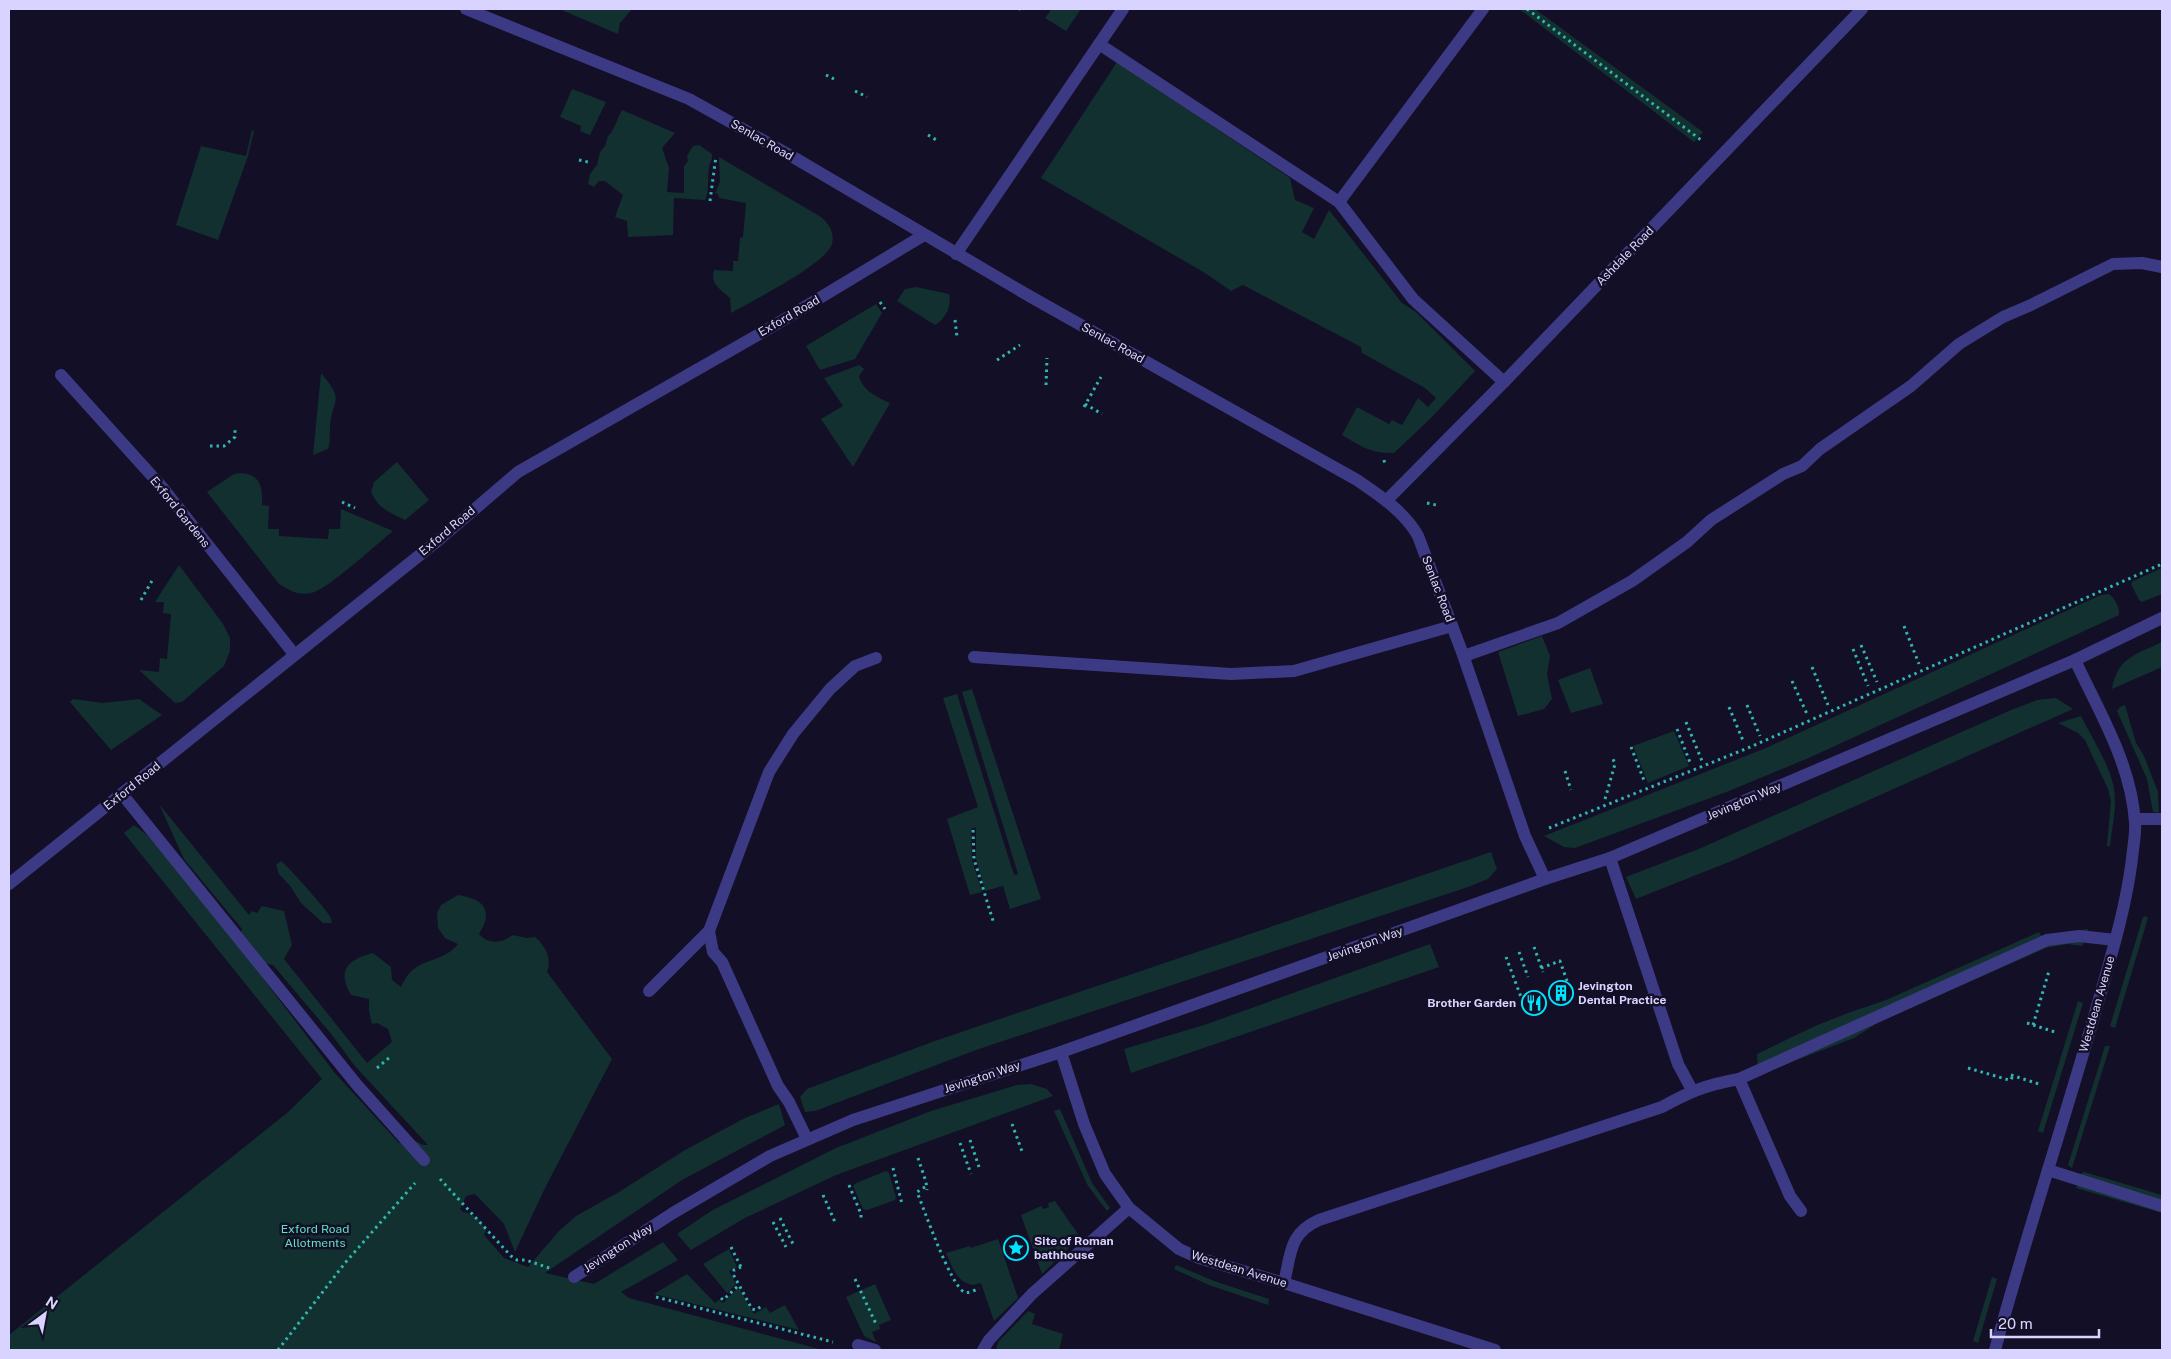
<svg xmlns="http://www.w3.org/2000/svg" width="2171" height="1359" font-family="'Public Sans',sans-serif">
<rect width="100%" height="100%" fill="#130f26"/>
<!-- green -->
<g fill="#12302f">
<path d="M 559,9 L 632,9 L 620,23 L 618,34 Z"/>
<path d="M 1052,9 L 1081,9 L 1066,31 L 1045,18 Z"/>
<path d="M 1519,9 L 1535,9 L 1703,132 L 1694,142 Z"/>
<path d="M 1117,62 L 1290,178 L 1295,200 L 1314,208 L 1302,232 L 1314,239 L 1329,210 L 1402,303 L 1416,312 L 1475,371 L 1432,417 L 1394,453 C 1372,454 1360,446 1342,435 L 1357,407 L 1389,424 L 1392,420 L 1402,425 L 1418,398 L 1428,407 L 1436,398 L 1425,388 L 1362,353 L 1361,347 L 1243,285 L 1231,291 L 1205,273 L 1041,178 Z"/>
<path d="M 572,89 L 606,102 L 590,135 L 580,131 L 581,126 L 560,117 Z"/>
<path d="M 622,110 L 675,133 L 662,148 L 669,168 L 667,192 L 684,193 L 684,166 L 688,161 L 687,156 L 693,146 L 699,145 L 712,154 C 713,161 709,162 709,168 C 707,178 710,190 705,200 L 674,198 L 673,235 L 628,237 L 627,221 L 615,217 L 623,195 L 605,181 L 599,181 L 594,187 L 588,184 L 590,174 L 597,165 L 600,152 L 605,146 L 608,136 C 615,130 617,118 622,110 Z"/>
<path d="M 252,130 L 254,131 L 248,156 L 218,240 L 176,225 L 201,146 L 246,156 Z"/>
<path d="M 719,157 L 821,217 C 829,224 835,233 832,244 C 826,264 752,301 731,313 L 730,298 C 721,289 710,286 714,270 L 733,271 L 733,261 L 738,261 L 740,238 L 743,237 L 746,203 L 719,198 L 718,194 L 715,193 L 720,182 Z"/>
<path d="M 916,287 L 949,294 C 952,306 946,318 935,325 L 897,301 L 905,289 Z"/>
<path d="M 876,304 L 882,313 L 855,359 L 820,370 L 806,346 Z"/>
<path d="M 859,365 L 864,369 L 859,376 C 862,390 878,398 890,403 L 853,467 L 821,419 L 843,406 L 824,378 Z"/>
<path d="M 321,373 C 347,404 331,397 330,430 C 329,438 331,441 328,449 L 313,455 Z"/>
<path d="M 397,462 L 429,500 L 405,520 C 390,513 378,508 371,492 L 374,482 Z"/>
<path d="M 240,473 C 260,474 263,487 262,505 L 269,506 L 268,529 L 279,529 L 279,536 L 328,539 L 329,529 L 340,529 L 341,509 L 393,531 C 378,543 326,591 311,593 C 298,596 289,590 279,584 L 207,492 L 234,474 Z"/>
<path d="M 179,565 L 223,624 L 230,638 L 230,651 L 224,666 L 182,702 L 175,703 L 139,670 L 159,672 L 160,658 L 167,659 L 171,614 L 163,613 L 164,602 L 155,602 Z"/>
<path d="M 2162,568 L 2162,594 L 2142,602 L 2139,600 L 2131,584 L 2133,581 Z"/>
<path d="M 2109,594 C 2115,599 2120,607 2119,615 L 1811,757 L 1729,791 L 1575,848 L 1564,847 L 1544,836 L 1766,748 L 2101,595 Z"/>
<path d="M 1542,636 L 1550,656 L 1547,674 L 1552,699 L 1544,709 L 1518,716 L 1498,652 Z"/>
<path d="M 2162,642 L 2162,667 L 2112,689 C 2118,657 2135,655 2162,642 Z"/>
<path d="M 1590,668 L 1603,704 L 1571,713 L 1558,680 Z"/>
<path d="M 972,689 L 1041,899 L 1010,909 L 1003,886 L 985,891 L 976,859 L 976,827 L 971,829 L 972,860 L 982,892 L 970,895 L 947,819 L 978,807 L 943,698 L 957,694 L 1014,875 L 1018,874 L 962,692 Z"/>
<path d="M 2056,698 L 2073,709 L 1734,860 L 1636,899 L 1626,877 L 1701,848 L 2011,710 L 2037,700 Z"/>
<path d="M 73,699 L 103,703 L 139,699 L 162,715 L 111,750 L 70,702 Z"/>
<path d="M 2125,705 L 2136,743 L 2144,756 L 2158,792 L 2159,813 L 2153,812 L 2147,779 L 2117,711 L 2120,707 Z"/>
<path d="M 2081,716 C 2092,738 2107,760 2113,784 C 2118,804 2112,826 2110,846 L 2107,846 L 2111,801 L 2108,789 L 2085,740 L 2078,733 L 2058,723 Z"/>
<path d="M 1674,731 L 1689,766 L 1648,783 L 1633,746 Z"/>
<path d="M 159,804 L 249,915 L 252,911 L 257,913 L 262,906 L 284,911 L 292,945 L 284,959 L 367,1063 L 392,1042 L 388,1029 L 377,1023 L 372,1024 L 369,1011 L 369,999 L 351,995 C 336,970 349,959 373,953 L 391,967 L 392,980 L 401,987 C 415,954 441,966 458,944 L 445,938 L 438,928 L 437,913 L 441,905 L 458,895 C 484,899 494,910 479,934 C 487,944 503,944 512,935 L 527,938 L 535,937 C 546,947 552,958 547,972 L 612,1059 L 545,1188 L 515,1252 L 504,1224 L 475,1194 L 466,1196 L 460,1209 L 463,1212 C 474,1213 481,1221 486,1230 L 484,1235 L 504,1258 L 528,1267 L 559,1231 L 576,1216 L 619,1192 L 685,1150 L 745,1118 L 779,1104 L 785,1125 L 682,1180 L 545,1273 L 594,1284 L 663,1242 L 678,1260 L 621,1292 L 629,1298 L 823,1350 L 9,1350 L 9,1335 L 287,1113 L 322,1079 L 124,833 L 134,825 L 147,835 L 209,907 L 334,1072 L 399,1143 L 402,1140 L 410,1138 L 423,1145 L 428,1145 L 354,1065 L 332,1035 L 273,965 L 264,963 L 241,932 L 242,929 L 184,859 Z"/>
<path d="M 1491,852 L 1497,869 L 1488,879 L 1468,887 L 976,1050 L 815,1111 L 805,1112 L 800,1097 L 807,1089 L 932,1042 Z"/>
<path d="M 281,861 C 286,864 325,908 329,915 C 331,917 331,920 332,923 L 323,923 L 301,903 L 291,887 L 279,874 L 276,865 Z"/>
<path d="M 2145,916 L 2148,918 L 2115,1028 L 2110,1026 L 2143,917 Z"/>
<path d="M 2088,929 L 2087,937 L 2082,946 L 2067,944 L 2046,948 L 1879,1022 L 1854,1038 L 1758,1075 L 1757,1054 L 1815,1026 L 1848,1013 L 1886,1000 L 2039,932 L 2042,937 Z"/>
<path d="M 1430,944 L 1439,967 L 1131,1073 L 1124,1049 L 1204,1025 Z"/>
<path d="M 2078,1001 L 2083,1003 L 2043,1133 L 2038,1131 Z"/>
<path d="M 2105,1046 L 2110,1046 L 2072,1168 L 2068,1165 Z"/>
<path d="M 1031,1084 L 1047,1089 L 1053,1096 L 836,1175 L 743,1219 L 691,1250 L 677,1234 L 711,1211 L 836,1148 L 931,1111 L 1017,1085 Z"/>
<path d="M 1060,1109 L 1092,1183 L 1110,1208 L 1107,1211 L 1088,1186 L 1054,1111 Z"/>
<path d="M 886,1171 L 889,1173 L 896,1197 L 895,1200 L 867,1210 L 863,1209 L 853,1186 L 856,1183 Z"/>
<path d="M 2084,1172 L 2162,1195 L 2162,1213 L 2076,1188 L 2082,1173 Z"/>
<path d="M 1055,1201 L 1080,1237 L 1042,1274 L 1021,1215 L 1041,1206 L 1043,1209 L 1049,1207 L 1048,1203 Z"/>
<path d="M 998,1239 L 1018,1298 L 994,1321 L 981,1283 L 973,1285 C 957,1283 952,1266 946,1253 L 970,1246 L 971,1248 Z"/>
<path d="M 729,1249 L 737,1267 L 729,1271 L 736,1284 L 727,1293 L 703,1264 Z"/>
<path d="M 1176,1265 L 1214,1281 L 1269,1299 L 1268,1305 L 1209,1285 L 1174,1269 Z"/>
<path d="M 687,1274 L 715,1303 L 719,1300 L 723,1303 L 737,1289 L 740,1290 L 754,1314 L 766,1307 L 770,1313 L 785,1305 L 799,1330 L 654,1294 Z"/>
<path d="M 1992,1277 L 1997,1279 L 1978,1343 L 1973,1341 Z"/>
<path d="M 875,1284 L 891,1320 L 879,1325 L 880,1329 L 872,1332 L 876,1342 L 864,1336 L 846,1297 Z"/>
<path d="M 1028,1311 L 1035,1314 L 1032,1324 L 1063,1334 L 1059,1350 L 996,1350 L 998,1342 Z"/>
</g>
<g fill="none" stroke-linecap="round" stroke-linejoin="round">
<!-- path -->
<g stroke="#2fb8b0" stroke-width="3" stroke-dasharray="2.5 4" stroke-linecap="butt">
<path d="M 1019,9 L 1020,9"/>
<path d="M 1527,9 L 1701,140"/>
<path d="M 826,75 L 836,80"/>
<path d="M 855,91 L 867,97"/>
<path d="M 928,135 L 938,141"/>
<path d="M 579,160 L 588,162"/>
<path d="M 710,201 L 716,156"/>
<path d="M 880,302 L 885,309"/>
<path d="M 955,320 L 957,337"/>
<path d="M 997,360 L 1020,345"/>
<path d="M 1046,385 L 1047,358"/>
<path d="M 1085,404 L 1102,414"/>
<path d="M 1084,407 L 1101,377"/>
<path d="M 210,446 L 224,446 L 235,437 L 235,430"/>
<path d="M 1384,460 L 1385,465"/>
<path d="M 342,502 L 355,508"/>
<path d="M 1427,503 L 1436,505"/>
<path d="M 141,600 L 153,579"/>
<path d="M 1904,626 L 1919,664"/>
<path d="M 1861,645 L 1877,682"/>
<path d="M 1853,649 L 1868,686"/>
<path d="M 1812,667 L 1828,705"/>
<path d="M 1792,681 L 1807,714"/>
<path d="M 1747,705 L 1760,736"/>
<path d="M 1729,707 L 1744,743"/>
<path d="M 1686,722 L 1702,761"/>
<path d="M 1677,729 L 1691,765"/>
<path d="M 1631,747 L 1645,783"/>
<path d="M 1565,771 L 1571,790"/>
<path d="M 1605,799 L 1615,764 L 1613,759"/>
<path d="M 1549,828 L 1748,748 L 2162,564"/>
<path d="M 973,830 L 974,859 L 994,924"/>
<path d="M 1534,947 L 1543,972"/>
<path d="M 1519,952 L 1528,977"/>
<path d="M 1506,957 L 1521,997"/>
<path d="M 1541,968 L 1560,961 L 1567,981"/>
<path d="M 2027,1023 L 2055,1032"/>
<path d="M 2033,1025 L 2049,971"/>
<path d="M 377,1068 L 390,1057"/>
<path d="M 1968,1068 L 2009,1080 L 2011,1080 L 2013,1075"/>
<path d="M 2011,1075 L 2039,1084"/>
<path d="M 1012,1124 L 1023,1154"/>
<path d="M 970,1140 L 980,1170"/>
<path d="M 960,1143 L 971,1174"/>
<path d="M 918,1158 L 926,1182 L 927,1190"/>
<path d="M 893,1168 L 902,1204"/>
<path d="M 440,1179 L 511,1256 L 517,1260 L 526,1260 L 552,1269"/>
<path d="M 849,1185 L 861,1214 L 861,1221"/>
<path d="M 925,1187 L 917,1192 C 924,1209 950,1284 964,1292 C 969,1294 975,1290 979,1288"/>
<path d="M 823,1195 L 835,1222"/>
<path d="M 780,1218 L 793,1244"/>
<path d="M 773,1222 L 786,1247"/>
<path d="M 731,1247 L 742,1269"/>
<path d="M 741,1267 L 734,1270 L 733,1274 L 752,1309 L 756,1310 L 763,1305"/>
<path d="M 855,1279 L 876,1324"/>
<path d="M 656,1297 L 833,1342"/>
<path d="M 721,1298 L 723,1300 L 739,1285"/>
<path d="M 278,1350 L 345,1263 L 415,1183"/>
</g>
<!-- service -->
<g stroke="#3d3a85" stroke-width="12">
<path d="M 1099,44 L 1339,202 L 1413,299 L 1504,382"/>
<path d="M 1339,202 L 1483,9"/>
<path d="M 1464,656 L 1558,623 L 1632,581 L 1687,542 L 1711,520 L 1783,474 L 1802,466 L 1820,449 L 1911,386 L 1959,344 L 2003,317 L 2031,305 L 2113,264 L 2142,263 L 2162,267"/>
<path d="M 974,657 L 1231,674 L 1294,671 L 1452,626"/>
<path d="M 122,794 L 357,1085 L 424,1160"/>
<path d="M 2135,819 L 2162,819"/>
<path d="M 1610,858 L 1678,1064 L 1692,1090"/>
<path d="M 649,991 L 709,931"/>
<path d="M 1739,1079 L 1790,1196 L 1801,1211"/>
<path d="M 807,1139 L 789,1102 L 778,1086 L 722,962 L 713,952 L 709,931 L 769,772 L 793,734 L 830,689 L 855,666 L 876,658"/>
<path d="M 2048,1170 L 2162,1206"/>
<path d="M 1284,1283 C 1291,1254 1289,1233 1319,1220 L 1662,1107 C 1691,1091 1706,1085 1739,1079 L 2047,940 L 2079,936 L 2115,940"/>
<path d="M 858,1345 L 875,1350"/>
<path d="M 983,1350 L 989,1340 L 1032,1294 L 1129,1208"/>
</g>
<!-- minor -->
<g stroke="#3d3a85" stroke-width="12">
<path d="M 466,9 L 689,99 L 793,157 L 1031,297 L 1357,480 C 1379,495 1405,512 1418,536 L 1462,652 L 1525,836 L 1545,879"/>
<path d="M 956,254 L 1123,9"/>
<path d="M 61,375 L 162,487 L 294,654"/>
<path d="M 1386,501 L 1504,382 L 1862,9"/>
<path d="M 9,884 L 441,538 L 518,472 L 775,325 L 924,235"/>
<path d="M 1061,1052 L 1084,1124 L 1105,1174 L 1129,1208 L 1179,1249 L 1199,1258 L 1284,1283 L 1495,1350"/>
<path d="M 574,1277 L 673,1213 L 770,1156 L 853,1120 L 1061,1052 L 1545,879 L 1610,858 L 2075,660 L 2162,618"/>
<path d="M 1995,1350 C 2027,1232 2066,1116 2099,999 C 2112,953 2126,907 2132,859 C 2133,847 2136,834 2135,822 C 2131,763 2099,712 2075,660"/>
</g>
</g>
<!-- icons -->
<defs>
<symbol id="building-ring" viewBox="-11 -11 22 22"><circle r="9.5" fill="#130f26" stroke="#00e5ff" stroke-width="1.5"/><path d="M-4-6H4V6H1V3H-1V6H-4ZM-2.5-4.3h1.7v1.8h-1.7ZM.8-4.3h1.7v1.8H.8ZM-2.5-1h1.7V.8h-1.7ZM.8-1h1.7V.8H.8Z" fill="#00e5ff"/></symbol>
<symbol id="restaurant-ring" viewBox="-11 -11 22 22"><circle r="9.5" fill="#130f26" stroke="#00e5ff" stroke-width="1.5"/><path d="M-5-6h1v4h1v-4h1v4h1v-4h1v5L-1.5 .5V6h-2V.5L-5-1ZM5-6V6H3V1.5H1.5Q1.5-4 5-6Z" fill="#00e5ff"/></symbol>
<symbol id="sight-ring" viewBox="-11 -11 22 22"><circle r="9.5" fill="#130f26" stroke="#00e5ff" stroke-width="1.5"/><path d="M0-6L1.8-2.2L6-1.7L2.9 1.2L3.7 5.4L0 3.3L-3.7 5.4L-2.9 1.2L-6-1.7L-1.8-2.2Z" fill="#00e5ff"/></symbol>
</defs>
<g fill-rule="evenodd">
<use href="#building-ring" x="1547" y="979" width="28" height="28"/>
<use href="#restaurant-ring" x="1520" y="989" width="28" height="28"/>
<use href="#sight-ring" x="1002" y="1234" width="28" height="28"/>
</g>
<g text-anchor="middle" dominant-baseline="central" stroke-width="5" stroke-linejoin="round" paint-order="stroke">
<!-- street labels -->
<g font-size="12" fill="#d9d4ff" stroke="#130f26">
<text transform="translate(762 140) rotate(30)">Senlac Road</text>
<text transform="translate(1625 256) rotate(-46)">Ashdale Road</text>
<text transform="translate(789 316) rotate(-30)">Exford Road</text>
<text transform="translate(1113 343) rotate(29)">Senlac Road</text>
<text transform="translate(180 512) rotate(51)">Exford Gardens</text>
<text transform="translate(447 531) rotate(-40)">Exford Road</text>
<text transform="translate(1438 589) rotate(69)">Senlac Road</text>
<text transform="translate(132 786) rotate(-39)">Exford Road</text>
<text transform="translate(1744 801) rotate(-23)">Jevington Way</text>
<text transform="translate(1365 944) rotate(-20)">Jevington Way</text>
<text transform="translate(2097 1004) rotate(-74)">Westdean Avenue</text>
<text transform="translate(982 1077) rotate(-18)">Jevington Way</text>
<text transform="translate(618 1248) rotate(-33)">Jevington Way</text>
<text transform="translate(1239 1269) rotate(17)">Westdean Avenue</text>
</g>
<!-- poi labels -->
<g font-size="12" font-weight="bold" fill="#d9d4ff" stroke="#130f26" text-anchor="start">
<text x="1578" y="986">Jevington<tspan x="1578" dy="14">Dental Practice</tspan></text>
<text x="1516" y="1003" text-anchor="end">Brother Garden</text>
<text x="1034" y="1241">Site of Roman<tspan x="1034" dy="14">bathhouse</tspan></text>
</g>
<!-- park labels -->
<g font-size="12" fill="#5fe0c0" stroke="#130f26">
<text x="315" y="1229">Exford Road<tspan x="315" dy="14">Allotments</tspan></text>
</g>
</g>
<!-- border -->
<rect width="2171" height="1359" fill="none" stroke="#d9d4ff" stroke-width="20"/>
<!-- north arrow -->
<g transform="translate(45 1314) rotate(32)" stroke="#130f26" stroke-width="4" paint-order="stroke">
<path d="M0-4L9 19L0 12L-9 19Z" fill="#d9d4ff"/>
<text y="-8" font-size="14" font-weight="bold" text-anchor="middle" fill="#d9d4ff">N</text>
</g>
<!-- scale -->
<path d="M1991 1329v8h108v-8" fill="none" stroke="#d9d4ff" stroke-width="2.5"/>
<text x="1998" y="1329" font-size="15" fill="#d9d4ff" stroke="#130f26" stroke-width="4" paint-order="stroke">20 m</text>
</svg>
